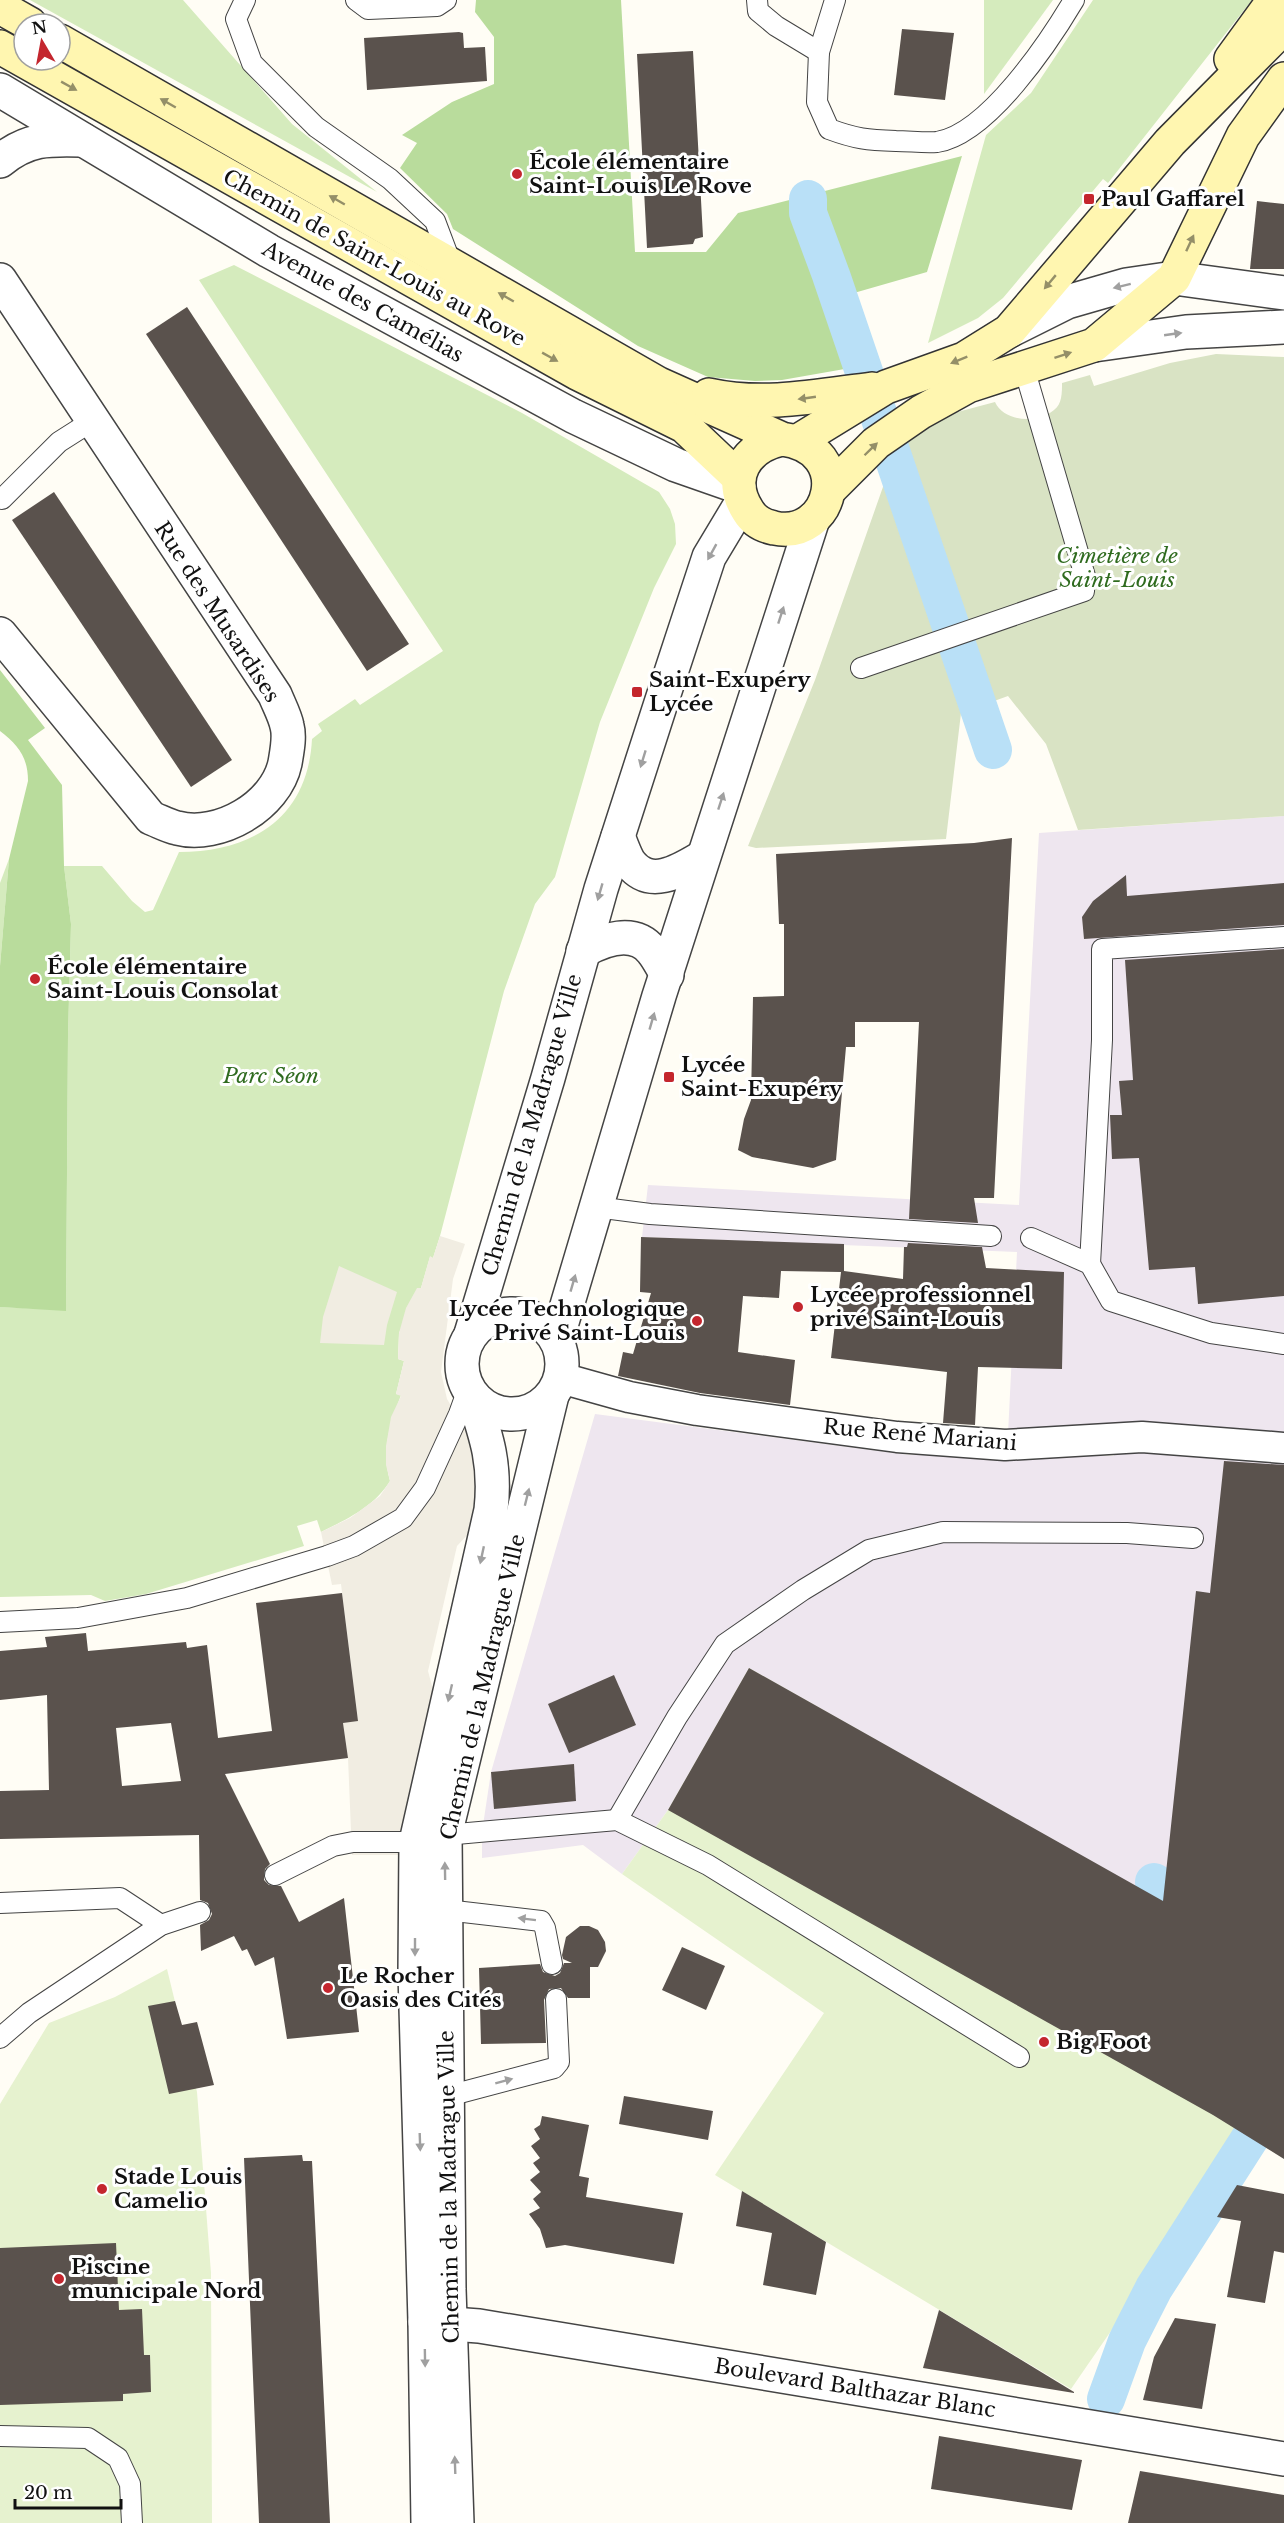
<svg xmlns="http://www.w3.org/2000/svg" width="1284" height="2523" font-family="'Libre Baskerville',serif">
<rect width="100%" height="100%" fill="#fffdf5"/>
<!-- industrial -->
<g fill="#eee6ef">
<path d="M 1284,816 L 1284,1435 L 1200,1426 L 1008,1434 L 1017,1252 L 642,1237 L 648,1185 L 1019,1205 L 1039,833 Z"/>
<path d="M 595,1414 L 909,1455 L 1114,1456 L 1115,1443 L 1284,1459 L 1284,1970 L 749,1669 L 668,1810 L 622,1874 L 583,1845 L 482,1858 L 482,1832 L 491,1772 Z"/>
</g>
<!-- green -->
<g fill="#d5ebbd">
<path d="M 30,0 L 183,0 L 292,124 L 377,192 Z"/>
<path d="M 984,0 L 1053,0 L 984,94 Z"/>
<path d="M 1093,0 L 1252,0 L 1108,183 L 1103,179 L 1003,298 L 978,318 L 928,343 L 986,135 L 1031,93 Z"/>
<path d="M 234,265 L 522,413 L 659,492 L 670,509 L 675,524 L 676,544 L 654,588 L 600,722 L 555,877 L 535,904 L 504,991 L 440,1236 L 433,1258 L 430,1257 L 421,1288 L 399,1333 L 398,1359 L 404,1361 L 396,1394 L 401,1395 C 390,1425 381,1449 390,1481 C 374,1507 347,1519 321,1532 L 317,1520 L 297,1526 L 304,1546 L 146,1594 L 105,1601 L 91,1595 L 0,1597 L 0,1307 L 66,1310 L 68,1035 L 71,924 L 64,866 L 102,866 L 132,901 L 145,912 L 153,910 L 179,852 C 253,852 308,817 312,739 L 322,731 L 318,724 L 355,699 L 360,705 L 443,651 L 199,280 Z"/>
<path d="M 9,859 L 0,966 L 0,883 Z"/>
</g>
<!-- forest -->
<g fill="#b9dc9c">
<path d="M 476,0 L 621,0 L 635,252 L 706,252 L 738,213 L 962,156 L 927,272 L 833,299 L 856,367 L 782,380 L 755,381 L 708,377 L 638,346 L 453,229 L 447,214 L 400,168 L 417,143 L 402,135 L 452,102 L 494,84 L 494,37 L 475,12 Z"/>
<path d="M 0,670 L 45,728 L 28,740 L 62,785 L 64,866 L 71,924 L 68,1035 L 66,1311 L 0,1307 L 0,966 L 9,859 L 28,781 C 28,757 18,745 0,731 Z"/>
</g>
<!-- cemetery -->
<path fill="#d9e3c4" d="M 1216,354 L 1284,357 L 1284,816 L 1078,830 L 1046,744 L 1008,696 L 961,713 L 946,839 L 756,848 L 748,846 L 815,680 L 890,467 L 901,446 L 935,418 L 995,402 C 1004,422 1038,424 1054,410 C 1062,404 1062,393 1062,383 L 1090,375 L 1094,386 L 1170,363 Z"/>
<!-- pitch -->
<g fill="#e6f2cf">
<path d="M 749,1668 L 1284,1970 L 1246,2135 L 1071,2389 L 715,2175 L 824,2013 L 622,1874 L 668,1810 Z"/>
<path d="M 167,1969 L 197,2092 L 211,2273 L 212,2523 L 0,2523 L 0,2104 L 49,2023 L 115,1997 Z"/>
</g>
<!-- plaza -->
<g fill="#f1ede2">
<path d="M 440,1236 L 465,1244 L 453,1279 L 441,1372 L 447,1399 L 473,1443 L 482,1519 L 457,1546 L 428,1671 L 436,1701 L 404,1855 L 352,1855 L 348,1758 L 343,1723 L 358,1720 L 341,1584 L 332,1585 L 321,1532 L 350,1518 L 380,1496 L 390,1481 L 386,1465 L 386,1446 L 391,1417 L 401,1396 L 396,1394 L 404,1361 L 398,1359 L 399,1333 L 406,1308 L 417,1288 L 421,1288 L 430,1256 L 433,1258 Z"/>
<path d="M 339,1266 L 397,1292 L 387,1325 L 384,1345 L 320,1343 L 323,1317 Z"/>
</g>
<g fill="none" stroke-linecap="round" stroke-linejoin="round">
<!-- canal -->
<g stroke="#b9e0f7" stroke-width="38">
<path d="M 808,199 L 808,213 L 831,275 L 993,750"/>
<path d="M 1154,1882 L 1284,1956"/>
<path d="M 1106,2399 L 1127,2341 L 1154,2288 L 1284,2085"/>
</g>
</g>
<!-- building -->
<g fill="#5a524d" fill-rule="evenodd">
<path d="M 902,29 L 954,33 L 945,100 L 894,95 Z"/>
<path d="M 459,32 L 463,33 L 464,48 L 485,47 L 487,81 L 367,90 L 364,38 Z"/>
<path d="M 693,51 L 703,237 L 695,239 L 693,244 L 647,248 L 637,54 Z"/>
<path d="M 1257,201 L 1284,204 L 1284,269 L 1250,269 Z"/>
<path d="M 187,307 L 409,644 L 367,671 L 146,334 Z"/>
<path d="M 54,492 L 232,760 L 191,787 L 12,520 Z"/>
<path d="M 1012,838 L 994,1198 L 974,1198 L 978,1223 L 909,1219 L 919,1022 L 855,1022 L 855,1047 L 846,1047 L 836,1160 L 813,1168 L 752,1157 L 738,1150 L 744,1119 L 751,1100 L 753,997 L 784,996 L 784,924 L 779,924 L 776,854 L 974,843 Z"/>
<path d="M 1126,875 L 1127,896 L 1284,883 L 1284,925 L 1084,939 L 1082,917 L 1093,901 Z"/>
<path d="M 1284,949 L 1284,1296 L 1198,1304 L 1195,1267 L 1149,1270 L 1139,1158 L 1112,1159 L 1110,1115 L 1122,1115 L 1119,1081 L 1133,1080 L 1125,960 Z"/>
<path d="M 641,1237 L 844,1244 L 844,1271 L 903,1279 L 904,1247 L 907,1247 L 908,1243 L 982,1247 L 986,1268 L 1064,1272 L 1062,1369 L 978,1367 L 975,1425 L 943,1423 L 947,1372 L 831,1358 L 841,1272 L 781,1271 L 779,1298 L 743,1296 L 738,1352 L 795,1360 L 790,1405 L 700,1393 L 618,1376 L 623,1352 L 633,1354 L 651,1293 L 640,1292 Z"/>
<path d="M 1224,1461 L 1284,1465 L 1284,2159 L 1213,2115 L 668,1810 L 749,1668 L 1163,1901 L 1196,1591 L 1210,1593 Z"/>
<path d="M 342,1593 L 358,1721 L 343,1723 L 348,1758 L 225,1774 L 270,1864 L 265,1869 L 264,1880 L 269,1885 L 281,1886 L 299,1922 L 344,1898 L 359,2032 L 287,2039 L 274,1957 L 255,1966 L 247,1949 L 242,1951 L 234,1936 L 201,1951 L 200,1925 L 209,1920 L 212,1914 L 208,1903 L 200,1900 L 199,1835 L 0,1839 L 0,1791 L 49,1790 L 47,1695 L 0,1700 L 0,1651 L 47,1647 L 45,1637 L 86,1633 L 88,1651 L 186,1642 L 187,1648 L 207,1645 L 218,1738 L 272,1731 L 256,1603 ZM 171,1723 L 181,1781 L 122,1786 L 116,1728 Z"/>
<path d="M 614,1675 L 636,1725 L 569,1753 L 548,1704 Z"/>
<path d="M 574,1764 L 576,1801 L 494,1809 L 491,1772 Z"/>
<path d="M 580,1926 L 589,1926 L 598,1930 L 605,1942 L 606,1951 L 598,1967 L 590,1967 L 590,1998 L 568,1998 L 561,1988 L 549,1989 L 544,2000 L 546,2043 L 481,2044 L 479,1968 L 540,1964 L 543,1972 L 555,1976 L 560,1973 L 564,1963 L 572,1963 L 563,1959 L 562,1955 L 566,1937 Z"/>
<path d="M 682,1947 L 725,1966 L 706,2010 L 662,1990 Z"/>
<path d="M 175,2001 L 182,2025 L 197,2022 L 214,2085 L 169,2094 L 148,2006 Z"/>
<path d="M 624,2096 L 713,2111 L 708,2140 L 619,2124 Z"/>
<path d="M 542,2116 L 589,2125 L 579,2176 L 589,2178 L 586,2197 L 683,2213 L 674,2264 L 565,2245 L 546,2248 L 540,2229 L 529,2214 L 540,2208 L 533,2199 L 541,2192 L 530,2180 L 540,2172 L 533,2163 L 540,2158 L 531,2146 L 540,2139 L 534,2129 L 540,2125 Z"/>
<path d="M 302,2155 L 303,2161 L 312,2161 L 330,2523 L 259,2523 L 244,2158 Z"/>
<path d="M 1237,2185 L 1284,2194 L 1284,2253 L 1274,2251 L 1265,2303 L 1227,2297 L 1241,2221 L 1217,2217 Z"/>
<path d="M 742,2191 L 826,2242 L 816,2295 L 763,2285 L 772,2233 L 736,2226 Z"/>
<path d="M 116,2243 L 119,2310 L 142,2309 L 144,2355 L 150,2355 L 151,2392 L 123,2394 L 123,2401 L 0,2405 L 0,2248 Z"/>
<path d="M 939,2310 L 1074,2392 L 1074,2393 L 923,2368 Z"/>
<path d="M 1175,2318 L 1216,2324 L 1202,2409 L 1143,2400 L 1154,2357 Z"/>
<path d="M 939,2436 L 1082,2460 L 1072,2510 L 931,2489 Z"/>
<path d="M 1140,2471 L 1284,2495 L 1284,2523 L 1128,2523 Z"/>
</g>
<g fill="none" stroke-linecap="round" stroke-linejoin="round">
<defs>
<g id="service">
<path d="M 245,0 L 236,19 L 252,63 L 316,127 L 390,179 L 435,221 L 452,266"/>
<path d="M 356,0 L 368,9 L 437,6 L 446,0"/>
<path d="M 757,0 L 758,11 L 776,26 L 819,52"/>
<path d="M 835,0 L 819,52 L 817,102 L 829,129 C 856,139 867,140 896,141 C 909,141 924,143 937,142 C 988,134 1049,42 1074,0"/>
<path d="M 2,499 L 59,442 L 92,421"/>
<path d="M 861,668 L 1084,591 L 1085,576 L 1024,368"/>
<path d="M 596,1207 L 650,1214 L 991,1236"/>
<path d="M 1031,1238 L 1090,1264 L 1111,1301 L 1211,1333 L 1284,1344"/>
<path d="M 1090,1264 L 1102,1040 L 1102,949 L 1284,937"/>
<path d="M 0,1622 L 78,1618 L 187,1598 L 327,1556 L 354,1546 L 403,1518 L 425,1488 L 459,1414 L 468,1389"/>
<path d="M 617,1820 L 677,1717 L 725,1644 L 803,1590 L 869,1550 L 943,1532 L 1127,1533 L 1193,1538"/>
<path d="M 445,1835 L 617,1820 L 708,1865 L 1019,2057"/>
<path d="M 275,1875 L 333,1846 L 353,1842 L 416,1842"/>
<path d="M 0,1903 L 120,1898 L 161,1925"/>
<path d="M 446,1910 L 541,1921 L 545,1928 L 552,1964"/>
<path d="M 0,2038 L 29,2013 L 161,1925 L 200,1912"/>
<path d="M 448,2096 L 554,2068 L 559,2062 L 556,1999"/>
<path d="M 0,2436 L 88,2438 L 118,2458 L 130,2484 L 132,2523"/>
</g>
<path id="pedestrian" d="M 561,1378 L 629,1397 L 697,1410 L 897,1437 L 1005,1445 L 1142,1437 L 1284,1448"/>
<g id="minor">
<path d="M 0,90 L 269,251 L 573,416 L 676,465 L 739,487"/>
<path d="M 0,161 C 28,138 49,139 83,140"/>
<path d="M 0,280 L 275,695 C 279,705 285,716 287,726 C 290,737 287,751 285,763 C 276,806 219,839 177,828 C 168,826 159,821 151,818 L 0,634"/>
<path d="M 425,2322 L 479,2326 L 1284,2459"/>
</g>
<g id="tertiary">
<path d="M 1009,331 L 1067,302 L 1126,285 L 1174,278 L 1284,293"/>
<path d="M 1094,345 L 1186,332 L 1284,327"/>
<path d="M 618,837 C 622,845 625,856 630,863 C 651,890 681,870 703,857"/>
<path d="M 583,951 C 603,940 634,928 652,951 C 658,958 662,967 667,975"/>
<circle cx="512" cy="1364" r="50"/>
<path d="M 471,1334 L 548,1078 L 601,889 L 661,703 L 709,557 L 742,502"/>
<path d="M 557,1339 L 659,996 L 813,519"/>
<path d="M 428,2523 L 425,2322 L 415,1973 L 416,1842 L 491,1510 C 496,1465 487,1438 473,1396"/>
<path d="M 457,2523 L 449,2289 L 445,1835 L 552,1395"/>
</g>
<g id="secondary">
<path d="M 0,7 L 30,24"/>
<path d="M 60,41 L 659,384 L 782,439 C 857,449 832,541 774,528 C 764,526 754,521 748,511 C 726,477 746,447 782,439"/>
<path d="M 0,47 L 577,373 L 684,426 L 739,478"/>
<path d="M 1231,59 L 1274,0"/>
<path d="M 709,395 C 764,407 817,396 872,389"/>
<path d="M 798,441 L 886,387 L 964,359 L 1009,331 L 1170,142 L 1284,27"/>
<path d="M 829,490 L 876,443 L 921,412 L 968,386 L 1094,345 L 1174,278 L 1243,136 L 1284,79"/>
</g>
</defs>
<!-- service casing -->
<use href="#service" stroke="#444" stroke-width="22"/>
<!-- pedestrian casing -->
<use href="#pedestrian" stroke="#444" stroke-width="33"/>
<!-- minor casing -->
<use href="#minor" stroke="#444" stroke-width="36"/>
<!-- tertiary casing -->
<use href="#tertiary" stroke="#444" stroke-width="36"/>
<!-- secondary casing -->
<use href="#secondary" stroke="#333" stroke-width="36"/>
<!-- service -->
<use href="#service" stroke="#fff" stroke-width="20"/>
<!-- pedestrian -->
<use href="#pedestrian" stroke="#fff" stroke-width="30"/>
<!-- minor -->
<use href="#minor" stroke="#fff" stroke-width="33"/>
<!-- tertiary -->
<use href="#tertiary" stroke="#fff" stroke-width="33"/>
<!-- secondary -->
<use href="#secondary" stroke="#fff6b0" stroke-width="33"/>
</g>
<!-- one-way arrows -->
<defs><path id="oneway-solid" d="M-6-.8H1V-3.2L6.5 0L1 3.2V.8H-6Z" transform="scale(1.5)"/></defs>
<g fill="#948f68">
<use href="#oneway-solid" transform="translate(69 86) rotate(29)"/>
<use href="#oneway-solid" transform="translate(168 103) rotate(-150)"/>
<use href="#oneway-solid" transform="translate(337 200) rotate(-150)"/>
<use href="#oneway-solid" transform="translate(1190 243) rotate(-65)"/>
<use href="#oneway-solid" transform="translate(1050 282) rotate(130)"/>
<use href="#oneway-solid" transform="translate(506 297) rotate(-150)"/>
<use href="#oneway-solid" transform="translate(1063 355) rotate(-18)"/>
<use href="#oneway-solid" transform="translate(550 357) rotate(29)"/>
<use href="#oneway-solid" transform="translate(959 360) rotate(158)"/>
<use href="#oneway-solid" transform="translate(807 398) rotate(172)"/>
<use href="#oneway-solid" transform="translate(871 449) rotate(-44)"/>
</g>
<g fill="#a0a0a0">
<use href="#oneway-solid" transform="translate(1122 286) rotate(166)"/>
<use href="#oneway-solid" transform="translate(1173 334) rotate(-8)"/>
<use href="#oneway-solid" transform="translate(712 552) rotate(119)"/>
<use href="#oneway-solid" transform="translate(781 615) rotate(-72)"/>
<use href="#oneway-solid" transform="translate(643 759) rotate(107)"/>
<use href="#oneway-solid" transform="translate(721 801) rotate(-72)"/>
<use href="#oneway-solid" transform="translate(600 892) rotate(106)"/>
<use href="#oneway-solid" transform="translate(652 1021) rotate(-74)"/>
<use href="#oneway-solid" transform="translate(573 1283) rotate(-74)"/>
<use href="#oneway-solid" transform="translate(527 1497) rotate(-76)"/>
<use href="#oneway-solid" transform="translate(482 1555) rotate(102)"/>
<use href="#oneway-solid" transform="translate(450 1693) rotate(103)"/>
<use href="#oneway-solid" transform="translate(445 1871) rotate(-91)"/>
<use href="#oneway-solid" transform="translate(527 1919) rotate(-173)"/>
<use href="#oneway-solid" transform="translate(415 1947) rotate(90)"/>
<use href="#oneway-solid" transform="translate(504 2081) rotate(-15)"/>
<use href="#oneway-solid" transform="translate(420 2142) rotate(88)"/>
<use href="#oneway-solid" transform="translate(425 2358) rotate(89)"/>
<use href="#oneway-solid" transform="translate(455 2465) rotate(-92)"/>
</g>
<!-- markers -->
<g fill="#c4262e" stroke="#fff" stroke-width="2">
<circle cx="517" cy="174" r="6"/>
<rect x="1083" y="193" width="12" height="12" rx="3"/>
<rect x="631" y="686" width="12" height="12" rx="3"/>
<circle cx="35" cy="979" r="6"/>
<rect x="663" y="1071" width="12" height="12" rx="3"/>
<circle cx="798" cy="1307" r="6"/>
<circle cx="697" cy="1321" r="6"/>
<circle cx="328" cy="1988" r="6"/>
<circle cx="1044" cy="2042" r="6"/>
<circle cx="102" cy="2189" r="6"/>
<circle cx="59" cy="2279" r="6"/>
</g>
<g text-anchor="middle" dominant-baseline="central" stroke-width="6" stroke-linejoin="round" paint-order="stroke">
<!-- poi labels -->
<g font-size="21" font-weight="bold" fill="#111" stroke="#fff" text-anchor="start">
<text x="529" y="162">École élémentaire<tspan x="529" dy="24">Saint-Louis Le Rove</tspan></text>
<text x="1101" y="199">Paul Gaffarel</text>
<text x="649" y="680">Saint-Exupéry<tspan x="649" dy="24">Lycée</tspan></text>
<text x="47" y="967">École élémentaire<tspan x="47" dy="24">Saint-Louis Consolat</tspan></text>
<text x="681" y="1065">Lycée<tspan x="681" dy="24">Saint-Exupéry</tspan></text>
<text x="810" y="1295">Lycée professionnel<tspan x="810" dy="24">privé Saint-Louis</tspan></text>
<text x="685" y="1309" text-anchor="end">Lycée Technologique<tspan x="685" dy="24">Privé Saint-Louis</tspan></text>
<text x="340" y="1976">Le Rocher<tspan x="340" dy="24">Oasis des Cités</tspan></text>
<text x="1056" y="2042">Big Foot</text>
<text x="114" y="2177">Stade Louis<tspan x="114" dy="24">Camelio</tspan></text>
<text x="71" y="2267">Piscine<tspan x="71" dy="24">municipale Nord</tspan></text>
</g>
<!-- street labels -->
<g font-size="21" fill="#111" stroke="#fff">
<text transform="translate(374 258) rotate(29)">Chemin de Saint-Louis au Rove</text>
<text transform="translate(363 302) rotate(29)">Avenue des Camélias</text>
<text transform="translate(217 612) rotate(57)">Rue des Musardises</text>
<text transform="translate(532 1125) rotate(-74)">Chemin de la Madrague Ville</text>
<text transform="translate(920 1435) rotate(5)">Rue René Mariani</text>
<text transform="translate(483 1687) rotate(-77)">Chemin de la Madrague Ville</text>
<text transform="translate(449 2187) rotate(-91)">Chemin de la Madrague Ville</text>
<text transform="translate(855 2388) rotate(9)">Boulevard Balthazar Blanc</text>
</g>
<!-- park labels -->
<g font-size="21" font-style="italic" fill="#2f6b1f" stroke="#fff">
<text x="1117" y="556">Cimetière de<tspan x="1117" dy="24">Saint-Louis</tspan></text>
<text x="271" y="1076">Parc Séon</text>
</g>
</g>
<!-- north arrow -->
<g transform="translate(42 42) rotate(350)"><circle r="28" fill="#ffffff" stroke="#a0a0a0" stroke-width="1.5"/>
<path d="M0-4.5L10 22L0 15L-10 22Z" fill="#c4262e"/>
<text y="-9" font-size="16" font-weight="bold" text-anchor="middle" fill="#111111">N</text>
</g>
<!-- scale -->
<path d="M15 2499v9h106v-9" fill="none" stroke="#111111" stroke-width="3"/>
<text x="24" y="2499" font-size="18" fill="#111111" stroke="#ffffff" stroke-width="4.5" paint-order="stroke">20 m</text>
</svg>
